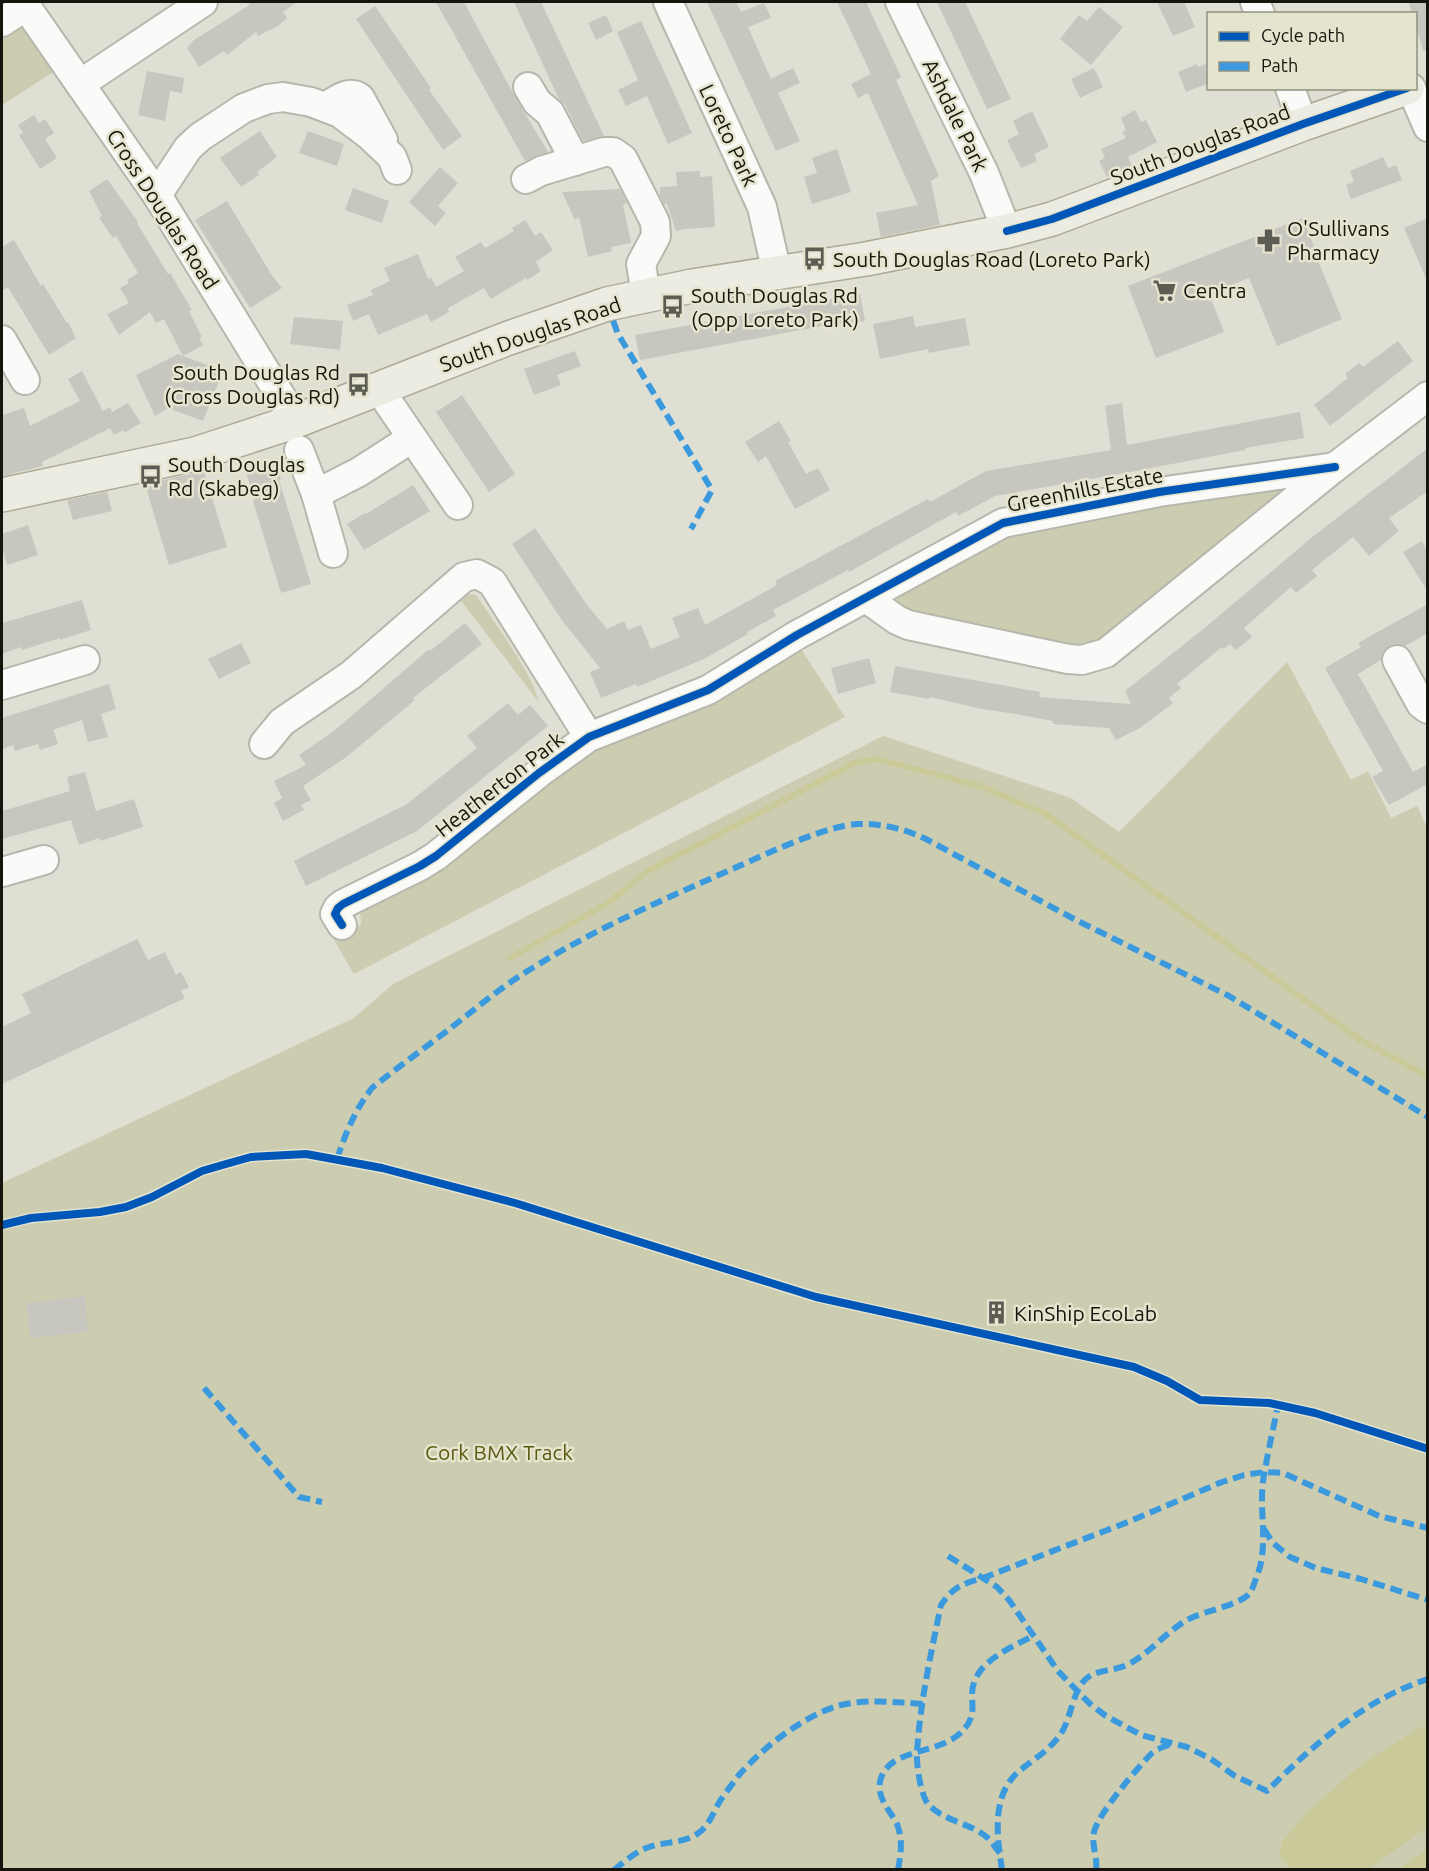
<svg xmlns="http://www.w3.org/2000/svg" width="1429" height="1871" font-family="Ubuntu,sans-serif">
<rect width="100%" height="100%" fill="#dfdfd4"/>
<!-- green -->
<g fill="#ccccb0">
<path d="M 19,28 L 25,28 L 55,71 L 2,105 L 2,38 Z"/>
<path d="M 1272,486 L 1278,486 L 1282,491 L 1282,497 L 1277,503 L 1086,650 L 906,615 L 897,607 L 897,595 L 997,540 L 1040,530 Z"/>
<path d="M 467,594 L 476,595 L 479,599 C 493,621 536,679 538,701 L 459,598 Z"/>
<path d="M 801,649 L 845,717 L 354,974 L 333,938 L 361,925 L 360,908 L 589,752 L 707,705 L 735,692 Z"/>
<path d="M 1287,662 L 1351,780 L 1368,771 L 1391,818 L 1417,806 L 1427,827 L 1427,1869 L 2,1869 L 2,1183 L 354,1018 L 393,984 L 883,736 L 1071,798 L 1119,832 Z"/>
</g>
<!-- water -->
<g fill="#c9c999">
<path d="M 1427,1724 L 1427,1827 L 1369,1869 L 1292,1869 L 1279,1856 L 1282,1843 L 1304,1815 L 1363,1763 Z"/>
<path d="M 1427,1849 L 1427,1869 L 1399,1869 Z"/>
</g>
<g fill="none" stroke-linecap="round" stroke-linejoin="round">
<!-- stream -->
<path stroke="#c9c999" stroke-width="6" d="M 510,958 L 608,903 L 646,872 L 855,763 L 877,759 L 980,786 L 1046,814 L 1359,1039 L 1428,1076"/>
</g>
<!-- building -->
<g fill="#c7c7bf">
<path d="M 251,2 L 297,2 L 283,12 L 287,18 L 278,26 L 258,36 L 256,32 L 227,55 L 224,51 L 199,67 L 187,48 L 194,40 L 248,6 Z"/>
<path d="M 436,2 L 464,2 L 514,95 L 548,152 L 525,161 Z"/>
<path d="M 514,2 L 541,2 L 604,136 L 583,141 L 565,105 L 559,99 Z"/>
<path d="M 707,2 L 736,2 L 741,12 L 764,3 L 771,18 L 748,27 L 771,79 L 793,68 L 800,83 L 778,93 L 800,141 L 776,151 Z"/>
<path d="M 837,2 L 866,2 L 901,77 L 896,80 L 939,176 L 931,181 L 940,225 L 881,237 L 876,213 L 918,205 L 868,93 L 858,98 L 851,84 L 871,74 Z"/>
<path d="M 937,2 L 965,2 L 1011,99 L 987,109 Z"/>
<path d="M 1157,2 L 1184,2 L 1195,27 L 1173,36 Z"/>
<path d="M 1409,2 L 1428,2 L 1428,50 L 1423,51 L 1416,25 L 1416,14 L 1412,14 Z"/>
<path d="M 375,6 L 431,88 L 429,90 L 462,136 L 443,150 L 356,19 Z"/>
<path d="M 1099,7 L 1123,27 L 1091,65 L 1060,39 L 1079,15 L 1087,21 Z"/>
<path d="M 606,15 L 613,31 L 596,40 L 588,23 Z"/>
<path d="M 641,21 L 692,133 L 668,144 L 647,96 L 626,106 L 618,90 L 638,80 L 617,32 Z"/>
<path d="M 1209,63 L 1209,83 L 1186,92 L 1178,72 L 1197,64 L 1198,67 Z"/>
<path d="M 1094,68 L 1103,87 L 1080,98 L 1071,79 Z"/>
<path d="M 147,71 L 184,78 L 182,93 L 170,91 L 165,121 L 138,115 Z"/>
<path d="M 1135,110 L 1141,122 L 1146,120 L 1157,142 L 1128,157 L 1132,166 L 1107,177 L 1099,161 L 1105,158 L 1101,149 L 1126,138 L 1122,132 L 1126,130 L 1121,118 Z"/>
<path d="M 1032,111 L 1049,147 L 1034,154 L 1037,161 L 1021,168 L 1007,140 L 1019,134 L 1013,121 Z"/>
<path d="M 34,115 L 39,123 L 45,119 L 54,133 L 45,139 L 57,158 L 40,169 L 19,135 L 23,133 L 18,125 Z"/>
<path d="M 260,131 L 277,157 L 257,172 L 259,175 L 241,187 L 220,158 Z"/>
<path d="M 308,131 L 344,144 L 337,166 L 299,153 Z"/>
<path d="M 837,149 L 851,192 L 812,204 L 804,177 L 817,173 L 812,158 Z"/>
<path d="M 1383,157 L 1388,168 L 1396,165 L 1402,180 L 1351,199 L 1346,185 L 1354,182 L 1350,171 Z"/>
<path d="M 440,167 L 458,183 L 438,206 L 446,213 L 435,226 L 409,202 Z"/>
<path d="M 700,171 L 700,177 L 712,176 L 715,227 L 684,229 L 676,231 L 667,204 L 664,204 L 660,195 L 660,187 L 677,186 L 676,172 Z"/>
<path d="M 107,179 L 138,222 L 137,223 L 168,274 L 170,273 L 192,310 L 189,311 L 202,337 L 199,338 L 203,345 L 183,356 L 164,319 L 156,323 L 150,312 L 119,335 L 107,314 L 129,303 L 120,288 L 129,283 L 127,280 L 138,273 L 116,236 L 113,238 L 99,218 L 102,216 L 89,191 Z"/>
<path d="M 353,188 L 389,201 L 382,223 L 345,210 Z"/>
<path d="M 620,189 L 627,203 L 623,205 L 631,243 L 611,247 L 612,251 L 588,257 L 579,217 L 575,220 L 562,192 Z"/>
<path d="M 227,201 L 271,274 L 282,288 L 250,308 L 195,220 Z"/>
<path d="M 1303,218 L 1316,252 L 1315,253 L 1342,319 L 1277,346 L 1249,278 L 1209,294 L 1224,332 L 1156,358 L 1128,286 Z"/>
<path d="M 1428,218 L 1428,283 L 1404,228 Z"/>
<path d="M 525,220 L 535,236 L 541,232 L 553,250 L 536,262 L 541,271 L 527,280 L 526,278 L 491,299 L 484,288 L 448,308 L 449,312 L 431,322 L 427,314 L 378,335 L 369,314 L 353,321 L 347,305 L 373,295 L 371,290 L 390,281 L 384,268 L 418,254 L 428,279 L 431,278 L 436,287 L 464,271 L 455,257 L 481,242 L 485,248 L 514,231 L 512,228 Z"/>
<path d="M 14,240 L 41,286 L 43,284 L 67,323 L 68,322 L 76,338 L 49,355 L 8,287 L 2,291 L 2,247 Z"/>
<path d="M 860,294 L 865,321 L 828,325 L 640,360 L 635,335 Z"/>
<path d="M 913,316 L 915,327 L 965,318 L 970,345 L 929,353 L 928,349 L 880,359 L 873,324 Z"/>
<path d="M 294,317 L 343,321 L 340,350 L 290,344 Z"/>
<path d="M 1398,341 L 1413,361 L 1330,426 L 1314,405 L 1348,378 L 1345,374 L 1359,363 L 1363,367 Z"/>
<path d="M 575,351 L 581,366 L 557,375 L 561,385 L 534,395 L 524,369 Z"/>
<path d="M 178,354 L 223,371 L 203,421 L 168,408 L 155,416 L 136,375 Z"/>
<path d="M 82,371 L 103,411 L 110,407 L 112,412 L 128,403 L 141,423 L 124,433 L 123,430 L 114,435 L 110,428 L 42,462 L 43,466 L 2,476 L 2,415 L 24,408 L 30,426 L 80,401 L 68,379 Z"/>
<path d="M 462,395 L 515,474 L 489,492 L 436,412 Z"/>
<path d="M 1122,403 L 1127,445 L 1300,412 L 1304,438 L 1245,448 L 1245,450 L 1125,473 L 995,496 L 958,516 L 956,512 L 849,572 L 848,570 L 773,610 L 776,616 L 747,632 L 748,634 L 704,659 L 637,687 L 636,684 L 601,698 L 590,672 L 600,668 L 561,619 L 512,544 L 535,528 L 587,605 L 607,629 L 624,621 L 628,630 L 641,625 L 651,649 L 680,637 L 672,618 L 698,608 L 705,625 L 777,585 L 775,581 L 928,499 L 930,502 L 986,471 L 1111,450 L 1105,406 Z"/>
<path d="M 779,421 L 791,441 L 788,442 L 806,474 L 818,468 L 830,490 L 795,509 L 766,456 L 758,462 L 745,442 Z"/>
<path d="M 1428,448 L 1428,491 L 1389,518 L 1399,531 L 1369,556 L 1353,537 L 1312,570 L 1317,576 L 1296,593 L 1291,587 L 1244,628 L 1252,637 L 1236,650 L 1230,644 L 1224,649 L 1222,647 L 1177,684 L 1181,688 L 1169,698 L 1173,703 L 1140,728 L 1116,740 L 1109,728 L 1053,724 L 1053,721 L 1016,714 L 982,709 L 930,697 L 929,699 L 890,692 L 895,666 L 1040,692 L 1039,697 L 1131,704 L 1125,691 L 1206,627 L 1311,538 Z"/>
<path d="M 275,459 L 281,479 L 279,480 L 311,584 L 281,593 L 253,501 L 255,500 L 245,469 Z"/>
<path d="M 204,471 L 227,547 L 169,565 L 145,484 Z"/>
<path d="M 413,485 L 430,511 L 364,550 L 347,524 L 365,513 L 366,514 Z"/>
<path d="M 107,492 L 112,511 L 73,520 L 67,500 Z"/>
<path d="M 28,525 L 38,555 L 7,565 L 2,547 L 2,534 Z"/>
<path d="M 1422,541 L 1428,553 L 1428,592 L 1403,552 Z"/>
<path d="M 82,600 L 91,630 L 60,640 L 60,638 L 22,650 L 21,647 L 2,654 L 2,623 Z"/>
<path d="M 1428,604 L 1428,633 L 1405,646 L 1397,644 L 1389,646 L 1383,652 L 1381,660 L 1358,674 L 1413,772 L 1428,764 L 1428,784 L 1389,805 L 1372,777 L 1383,771 L 1325,668 L 1361,647 L 1358,643 Z"/>
<path d="M 465,623 L 482,644 L 413,698 L 415,700 L 345,758 L 303,786 L 311,800 L 301,805 L 304,810 L 283,821 L 274,803 L 282,798 L 274,781 L 306,765 L 299,755 L 334,731 L 429,649 L 430,651 Z"/>
<path d="M 241,643 L 251,663 L 219,679 L 208,659 Z"/>
<path d="M 869,658 L 876,683 L 838,694 L 831,668 Z"/>
<path d="M 109,684 L 116,709 L 101,714 L 108,737 L 88,742 L 82,720 L 53,730 L 58,744 L 40,750 L 38,744 L 15,751 L 13,745 L 2,749 L 2,718 Z"/>
<path d="M 508,703 L 518,715 L 530,705 L 548,726 L 417,831 L 306,886 L 294,861 L 407,804 L 477,748 L 467,736 Z"/>
<path d="M 85,772 L 96,811 L 134,799 L 143,827 L 100,841 L 99,838 L 79,845 L 71,820 L 2,839 L 2,811 L 70,791 L 67,777 Z"/>
<path d="M 137,939 L 148,960 L 165,952 L 176,975 L 181,972 L 189,987 L 181,991 L 185,998 L 2,1084 L 2,1027 L 31,1013 L 22,994 Z"/>
<path d="M 85,1296 L 88,1332 L 30,1338 L 26,1303 Z"/>
</g>
<g fill="none" stroke-linecap="round" stroke-linejoin="round">
<defs>
<g id="minor">
<path d="M 23,2 L 157,195 L 296,421"/>
<path d="M 668,2 L 762,207 L 777,273"/>
<path d="M 900,2 L 984,173 L 1007,231"/>
<path d="M 1255,2 L 1260,14"/>
<path d="M 2,22 L 26,6"/>
<path d="M 80,84 L 203,2"/>
<path d="M 528,87 L 537,102 L 550,113 L 575,161"/>
<path d="M 1290,88 L 1303,124"/>
<path d="M 1411,88 L 1428,127"/>
<path d="M 325,107 C 336,101 349,89 360,98 L 383,140"/>
<path d="M 526,179 L 541,171 L 604,152 L 613,152 L 623,159 L 655,222 L 656,236 L 641,264 L 646,295"/>
<path d="M 157,195 L 188,148 L 200,137 L 244,108 L 268,99 L 283,97 L 311,102 L 340,113 L 369,135 L 392,157 L 397,170"/>
<path d="M 2,340 L 25,380"/>
<path d="M 379,389 L 458,505"/>
<path d="M 299,450 L 316,494 L 333,553"/>
<path d="M 316,494 L 359,472 L 412,438"/>
<path d="M 866,598 L 897,620 L 908,625 L 1068,659 L 1082,660 L 1106,653 L 1335,467 L 1428,396"/>
<path d="M 1397,660 L 1421,704 L 1428,709"/>
<path d="M 2,685 L 85,660"/>
<path d="M 264,744 L 282,722 L 351,675 L 464,577 L 477,574 L 492,582 L 589,737"/>
<path d="M 2,872 L 44,860"/>
<path d="M 342,925 L 335,914 L 338,908 L 343,904 L 420,866 L 436,856 L 539,773 L 589,737 L 708,690 L 797,635 L 1003,523 L 1159,492 L 1335,467"/>
</g>
<path id="major" d="M 2,495 L 195,454 L 296,421 L 506,339 L 607,304 L 692,286 L 866,259 L 1007,231 L 1052,219 L 1303,124 L 1407,88"/>
</defs>
<!-- minor casing -->
<use href="#minor" stroke="#b7b7ae" stroke-width="32"/>
<!-- major casing -->
<use href="#major" stroke="#aaaa96" stroke-width="36"/>
<!-- minor -->
<use href="#minor" stroke="#fafaf9" stroke-width="28"/>
<!-- major -->
<use href="#major" stroke="#edece2" stroke-width="33"/>
<!-- quiet -->
<g stroke="#3b9ade" stroke-width="6" stroke-dasharray="12 6" stroke-linecap="butt">
<path d="M 607,304 L 618,334 L 712,490 L 691,529"/>
<path d="M 337,1159 C 346,1132 355,1110 372,1088 C 398,1067 425,1048 452,1027 C 479,1006 506,983 536,966 C 600,926 670,897 739,866 C 771,852 825,826 858,824 C 881,823 904,829 924,838 L 1074,919 L 1229,996 L 1428,1117"/>
<path d="M 204,1388 L 299,1497 L 322,1502"/>
<path d="M 1264,1529 L 1273,1543 L 1290,1557 L 1316,1568 L 1361,1579 L 1428,1600"/>
<path d="M 948,1556 L 997,1587 L 1009,1600 L 1058,1671 L 1089,1703 L 1106,1716 L 1141,1735 L 1187,1747 L 1211,1759 L 1235,1776 L 1267,1791 C 1312,1746 1365,1699 1428,1679"/>
<path d="M 1000,1853 C 996,1849 993,1843 989,1839 C 972,1823 945,1822 929,1805 C 921,1798 916,1763 917,1752 C 920,1703 931,1653 941,1605 C 953,1587 962,1584 983,1578 L 1128,1522 L 1222,1482 L 1244,1475 L 1265,1472 L 1283,1473 L 1379,1516 L 1428,1528"/>
<path d="M 614,1870 C 624,1862 636,1851 649,1847 C 666,1841 686,1844 701,1831 C 710,1823 714,1811 720,1801 C 726,1792 733,1783 739,1775 C 762,1748 806,1714 841,1705 C 868,1699 895,1702 923,1704"/>
<path d="M 898,1870 C 901,1854 903,1839 897,1824 C 890,1810 877,1799 880,1782 C 886,1749 934,1755 958,1735 C 983,1714 966,1700 975,1680 C 984,1658 1014,1646 1033,1636"/>
<path d="M 1002,1870 C 997,1835 990,1792 1023,1768 C 1036,1758 1050,1749 1060,1735 C 1072,1718 1072,1690 1087,1678 C 1098,1669 1116,1671 1129,1664 C 1151,1652 1166,1632 1187,1620 C 1203,1611 1241,1605 1250,1593 C 1253,1588 1255,1581 1257,1576 C 1269,1545 1259,1514 1263,1481 C 1267,1456 1273,1430 1278,1405"/>
<path d="M 1096,1870 C 1098,1857 1091,1845 1094,1832 C 1098,1814 1138,1767 1152,1753 C 1158,1748 1167,1746 1174,1743"/>
</g>
<defs>
<g id="cycleway">
<path d="M 1007,231 L 1052,219 L 1303,124 L 1407,88"/>
<path d="M 342,925 L 335,914 L 338,908 L 343,904 L 420,866 L 436,856 L 539,773 L 589,737 L 708,690 L 797,635 L 1003,523 L 1159,492 L 1335,467"/>
<path d="M 2,1225 L 31,1218 L 100,1212 L 126,1207 L 152,1197 L 202,1171 L 226,1164 L 251,1157 L 306,1154 L 382,1168 L 515,1203 L 816,1297 L 1134,1367 L 1167,1381 L 1200,1400 L 1269,1403 L 1315,1413 L 1428,1449"/>
</g>
</defs>
<!-- cycleway casing -->
<use href="#cycleway" stroke="#e4e4cf" stroke-width="11"/>
<!-- cycleway -->
<use href="#cycleway" stroke="#0057b8" stroke-width="8"/>
</g>
<!-- icons -->
<defs>
<symbol id="pharmacy-bare" viewBox="-9 -9 18 18"><path d="M-2-6h4v4h4v4h-4v4h-4v-4h-4v-4h4Z" fill="#5c5c53" stroke="#e4e4cf" stroke-width="2.5" paint-order="stroke"/></symbol>
<symbol id="bus-bare" viewBox="-9 -9 18 18"><path d="M-5-6H5V4H4V6H2V4H-2V6H-4V4H-5ZM-3.5-4V0h7V-4ZM-3.5 1.2v1.5H-2V1.2ZM2 1.2v1.5H3.5V1.2Z" fill="#5c5c53" stroke="#e4e4cf" stroke-width="2.5" paint-order="stroke"/></symbol>
<symbol id="supermarket-bare" viewBox="-9 -9 18 18"><path d="M-6-5.5h2.5l.6 2H6L4.5 2H-2.5L-4.4-4H-6ZM-1.5 3.2a1.3 1.3 0 1 0 .1 0ZM3 3.2a1.3 1.3 0 1 0 .1 0Z" fill="#5c5c53" stroke="#e4e4cf" stroke-width="2.5" paint-order="stroke"/></symbol>
<symbol id="building-bare" viewBox="-9 -9 18 18"><path d="M-4-6H4V6H1V3H-1V6H-4ZM-2.5-4.3h1.7v1.8h-1.7ZM.8-4.3h1.7v1.8H.8ZM-2.5-1h1.7V.8h-1.7ZM.8-1h1.7V.8H.8Z" fill="#5c5c53" stroke="#e4e4cf" stroke-width="2.5" paint-order="stroke"/></symbol>
</defs>
<g fill-rule="evenodd">
<use href="#pharmacy-bare" x="1252" y="224" width="33" height="33"/>
<use href="#bus-bare" x="798" y="242" width="33" height="33"/>
<use href="#supermarket-bare" x="1148" y="274" width="33" height="33"/>
<use href="#bus-bare" x="656" y="290" width="33" height="33"/>
<use href="#bus-bare" x="342" y="368" width="33" height="33"/>
<use href="#bus-bare" x="134" y="460" width="33" height="33"/>
<use href="#building-bare" x="980" y="1296" width="33" height="33"/>
</g>
<g text-anchor="middle" dominant-baseline="central" stroke-width="5" stroke-linejoin="round" paint-order="stroke">
<!-- street labels -->
<g font-size="21" fill="#15150d" stroke="#e4e4cf">
<text transform="translate(956 115) rotate(64)">Ashdale Park</text>
<text transform="translate(729 135) rotate(65)">Loreto Park</text>
<text transform="translate(1200 144) rotate(-21)">South Douglas Road</text>
<text transform="translate(163 209) rotate(57)">Cross Douglas Road</text>
<text transform="translate(530 334) rotate(-19)">South Douglas Road</text>
<text transform="translate(1085 489) rotate(-11)">Greenhills Estate</text>
<text transform="translate(499 784) rotate(-38)">Heatherton Park</text>
</g>
<!-- poi labels -->
<g font-size="21" fill="#15150d" stroke="#e4e4cf" text-anchor="start">
<text x="1287" y="228">O'Sullivans<tspan x="1287" dy="24">Pharmacy</tspan></text>
<text x="833" y="259">South Douglas Road (Loreto Park)</text>
<text x="1183" y="290">Centra</text>
<text x="691" y="295">South Douglas Rd<tspan x="691" dy="24">(Opp Loreto Park)</tspan></text>
<text x="340" y="372" text-anchor="end">South Douglas Rd<tspan x="340" dy="24">(Cross Douglas Rd)</tspan></text>
<text x="168" y="464">South Douglas<tspan x="168" dy="24">Rd (Skabeg)</tspan></text>
<text x="1014" y="1313">KinShip EcoLab</text>
</g>
<!-- park labels -->
<g font-size="21" fill="#5c5910" stroke="#e4e4cf">
<text x="499" y="1452">Cork BMX Track</text>
</g>
</g>
<!-- border -->
<rect width="1429" height="1871" fill="none" stroke="#15150d" stroke-width="6"/>
<!-- legend -->
<rect x="1207" y="12" width="210" height="78" fill="#e4e4cf" stroke="#919181" stroke-width="1.5"/>
<rect x="1219" y="32" width="30" height="9" fill="#0057b8" stroke="#919181" stroke-width="1.5"/>
<text x="1261" y="42" font-size="18" fill="#15150d">Cycle path</text>
<rect x="1219" y="62" width="30" height="9" fill="#3b9ade" stroke="#919181" stroke-width="1.5"/>
<text x="1261" y="72" font-size="18" fill="#15150d">Path</text>
</svg>
